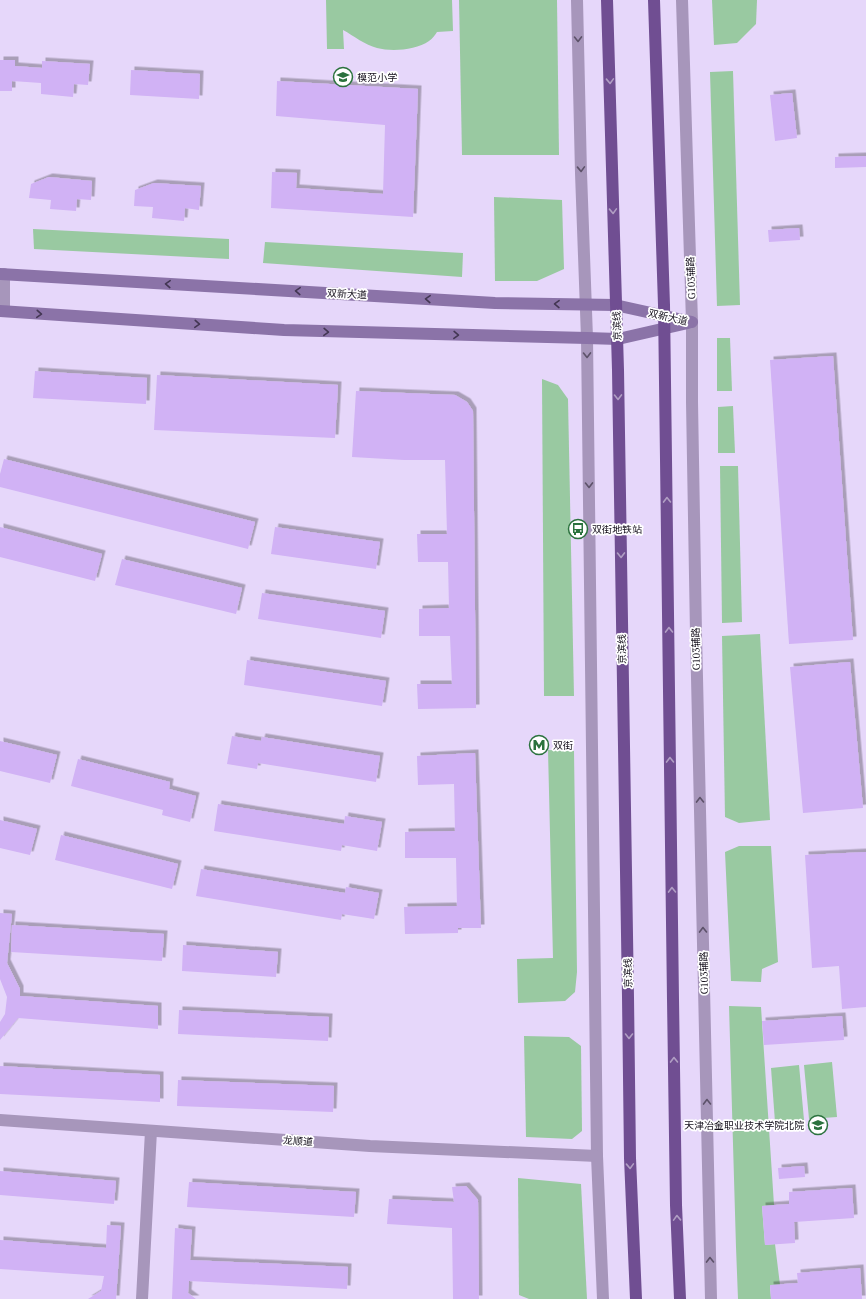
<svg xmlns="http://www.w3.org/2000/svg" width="866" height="1299" font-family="'PT Serif','Noto Sans SC',serif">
<defs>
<filter id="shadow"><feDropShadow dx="3.5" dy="-3.5" stdDeviation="0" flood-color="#0004"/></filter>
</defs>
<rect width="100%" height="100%" fill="#e6d7fa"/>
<!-- green -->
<g fill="#99c9a1">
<path d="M 326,0 L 452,0 L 453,31 L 437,32 C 435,35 432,39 429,41 C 416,50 392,52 377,48 C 365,45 354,36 343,30 L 344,49 L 327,49 Z"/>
<path d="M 459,0 L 557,0 L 559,155 L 462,155 Z"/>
<path d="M 712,0 L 757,0 L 756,24 L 737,43 L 714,45 Z"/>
<path d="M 733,71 L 740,305 L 717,306 L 710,72 Z"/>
<path d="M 494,197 L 562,200 L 564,269 L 537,281 L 495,281 Z"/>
<path d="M 33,229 L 229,239 L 229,259 L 34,249 Z"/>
<path d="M 265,242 L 463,253 L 462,277 L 263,263 Z"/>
<path d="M 717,338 L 730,338 L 732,391 L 717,391 Z"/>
<path d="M 542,379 L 558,385 L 568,399 L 574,696 L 544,696 Z"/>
<path d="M 733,406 L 735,453 L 718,453 L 718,407 Z"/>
<path d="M 720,466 L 738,466 L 742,622 L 722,623 Z"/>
<path d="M 760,634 L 770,820 L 739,823 L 725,817 L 722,636 Z"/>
<path d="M 548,750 L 574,751 L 577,972 L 575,992 L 565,1001 L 518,1003 L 517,959 L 553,958 Z"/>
<path d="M 739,846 L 771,846 L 778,962 L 762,969 L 761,982 L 731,981 L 725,852 Z"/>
<path d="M 729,1006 L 761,1007 L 774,1205 L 762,1206 L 765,1245 L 775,1244 L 780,1285 L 770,1286 L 771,1299 L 738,1299 L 736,1247 Z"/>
<path d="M 524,1036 L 569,1037 L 581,1046 L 582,1131 L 572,1139 L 526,1137 Z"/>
<path d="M 832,1062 L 837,1117 L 809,1119 L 804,1065 Z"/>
<path d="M 799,1065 L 804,1120 L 775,1122 L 771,1068 Z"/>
<path d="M 518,1178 L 581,1184 L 587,1299 L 529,1299 L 519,1295 Z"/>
</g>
<!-- building -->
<g fill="#d1b2f5" filter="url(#shadow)">
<path d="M 0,60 L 15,60 L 15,66 L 42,68 L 42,61 L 90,64 L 88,85 L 74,84 L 73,97 L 41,94 L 41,83 L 12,81 L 12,91 L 0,91 Z"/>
<path d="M 131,70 L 200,74 L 199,99 L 130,95 Z"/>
<path d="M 277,81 L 418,89 L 413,217 L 271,208 L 272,172 L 297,173 L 296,188 L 383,194 L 385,125 L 276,116 Z"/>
<path d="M 792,93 L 797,138 L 775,141 L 770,95 Z"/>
<path d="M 866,156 L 866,167 L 835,168 L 835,157 Z"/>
<path d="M 49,177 L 92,181 L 91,200 L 77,199 L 76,211 L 50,209 L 51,200 L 29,198 L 31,184 Z"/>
<path d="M 154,183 L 201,186 L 199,210 L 185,208 L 184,221 L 152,218 L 153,207 L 134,206 L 135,190 Z"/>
<path d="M 799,228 L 800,240 L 769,242 L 768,230 Z"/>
<path d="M 833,356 L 853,640 L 789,644 L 770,360 Z"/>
<path d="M 35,371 L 147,378 L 146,404 L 33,398 Z"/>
<path d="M 157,375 L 338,385 L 335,438 L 154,430 Z"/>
<path d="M 356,391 L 455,395 L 467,402 L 473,411 L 476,708 L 418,709 L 417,684 L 452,684 L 450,636 L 419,636 L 419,609 L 449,608 L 448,562 L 418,562 L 417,534 L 447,534 L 445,460 L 404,460 L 352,457 Z"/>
<path d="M 4,459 L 255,522 L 248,549 L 0,487 L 0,474 Z"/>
<path d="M 0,527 L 102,554 L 95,581 L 0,557 Z"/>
<path d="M 275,527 L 380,542 L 376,569 L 271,554 Z"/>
<path d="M 122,559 L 242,588 L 236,614 L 115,585 Z"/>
<path d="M 262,593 L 385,611 L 381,638 L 258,619 Z"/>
<path d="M 247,660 L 386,681 L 382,706 L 244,685 Z"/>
<path d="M 850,662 L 863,808 L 803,813 L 790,667 Z"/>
<path d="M 232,736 L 261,741 L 262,737 L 380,756 L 376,782 L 258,763 L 257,769 L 227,764 Z"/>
<path d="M 0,741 L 57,755 L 50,783 L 0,771 Z"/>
<path d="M 475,753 L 481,928 L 458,928 L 458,933 L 405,934 L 404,907 L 457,906 L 456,858 L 405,858 L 405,832 L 455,831 L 454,784 L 418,785 L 417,756 Z"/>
<path d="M 78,759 L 170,782 L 169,789 L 196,796 L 190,822 L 162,815 L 163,810 L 71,786 Z"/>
<path d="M 218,804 L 344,824 L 345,816 L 382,822 L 377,851 L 342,845 L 341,851 L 214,831 Z"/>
<path d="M 0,820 L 37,829 L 30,855 L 0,848 Z"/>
<path d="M 61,835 L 178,864 L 172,889 L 55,860 Z"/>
<path d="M 866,852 L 866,1007 L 842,1009 L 839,966 L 812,968 L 805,855 Z"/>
<path d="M 201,869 L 345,893 L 346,887 L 379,893 L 374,919 L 342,914 L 341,920 L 196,896 Z"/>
<path d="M 0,913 L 12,914 L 7,963 L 20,989 L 20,996 L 158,1006 L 158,1029 L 18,1018 L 0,1040 L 0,1022 L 5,1014 L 7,997 L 0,979 Z"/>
<path d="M 12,925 L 164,934 L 162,961 L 11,952 Z"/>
<path d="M 183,945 L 278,952 L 276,977 L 182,971 Z"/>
<path d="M 179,1010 L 329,1017 L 328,1041 L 178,1034 Z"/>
<path d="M 842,1016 L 844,1040 L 764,1045 L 762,1021 Z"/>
<path d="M 0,1066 L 160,1075 L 160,1102 L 0,1094 Z"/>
<path d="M 178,1080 L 334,1086 L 333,1112 L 177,1106 Z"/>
<path d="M 804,1166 L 805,1177 L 779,1179 L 778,1168 Z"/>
<path d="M 0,1171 L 116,1181 L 114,1204 L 0,1195 Z"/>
<path d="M 189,1182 L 356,1192 L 354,1217 L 187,1207 Z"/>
<path d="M 466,1186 L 478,1200 L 479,1299 L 453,1299 L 452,1228 L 387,1224 L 389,1199 L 454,1202 L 452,1187 Z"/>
<path d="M 852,1188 L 854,1218 L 794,1222 L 795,1243 L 765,1245 L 762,1206 L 789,1204 L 789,1192 Z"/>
<path d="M 107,1225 L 121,1226 L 116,1299 L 88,1299 L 101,1291 L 104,1276 L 0,1269 L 0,1240 L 106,1248 Z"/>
<path d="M 175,1228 L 192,1230 L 190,1260 L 348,1267 L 347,1289 L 189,1281 L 188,1293 L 196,1299 L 172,1299 Z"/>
<path d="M 860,1268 L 862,1299 L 771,1299 L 770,1285 L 798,1283 L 797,1273 Z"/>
</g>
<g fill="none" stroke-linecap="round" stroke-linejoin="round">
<!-- minor -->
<g stroke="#a796bb" stroke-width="12">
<path d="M 4,311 L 4,274"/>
<path d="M 142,1299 L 151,1131"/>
</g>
<!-- tertiary -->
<g stroke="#a796bb" stroke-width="12">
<path d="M 577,0 L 581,173 L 587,338 L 597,1156 L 603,1299"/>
<path d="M 682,0 L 692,322 L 692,402 L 696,633 L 711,1299"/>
<path d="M 0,1120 L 370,1146 L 597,1156"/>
</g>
<!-- secondary -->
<g stroke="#8b73a8" stroke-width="12">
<path d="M 0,274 L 495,303 L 615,305 L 692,322"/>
<path d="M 0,311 L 284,330 L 587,338 L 618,339 L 688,323"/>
</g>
<!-- trunk -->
<g stroke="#704e92" stroke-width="12">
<path d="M 607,0 L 618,370 L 628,997 L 630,1158 L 636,1299"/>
<path d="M 654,0 L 664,305 L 673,999 L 676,1205 L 680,1299"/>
</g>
</g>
<!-- one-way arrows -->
<defs><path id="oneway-chevron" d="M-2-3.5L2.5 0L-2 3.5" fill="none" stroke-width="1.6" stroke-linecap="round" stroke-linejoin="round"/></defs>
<g stroke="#5d526a">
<use href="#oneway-chevron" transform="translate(578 39) rotate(89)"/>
<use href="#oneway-chevron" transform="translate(581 169) rotate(88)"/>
<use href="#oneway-chevron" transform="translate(587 355) rotate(89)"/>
<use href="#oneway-chevron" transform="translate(589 485) rotate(89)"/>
<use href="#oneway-chevron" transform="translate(700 800) rotate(-91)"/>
<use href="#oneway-chevron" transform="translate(703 930) rotate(-91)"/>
<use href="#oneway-chevron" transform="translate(707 1102) rotate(-91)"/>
<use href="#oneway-chevron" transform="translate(710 1260) rotate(-91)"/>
</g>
<g stroke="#b09ec3">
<use href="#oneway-chevron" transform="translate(610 81) rotate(88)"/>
<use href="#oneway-chevron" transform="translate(613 211) rotate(88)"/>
<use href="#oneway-chevron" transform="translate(618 397) rotate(89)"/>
<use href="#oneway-chevron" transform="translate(667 500) rotate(-91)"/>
<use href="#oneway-chevron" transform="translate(621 555) rotate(89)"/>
<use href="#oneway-chevron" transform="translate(669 630) rotate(-91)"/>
<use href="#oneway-chevron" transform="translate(670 760) rotate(-91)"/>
<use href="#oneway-chevron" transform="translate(672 890) rotate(-91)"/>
<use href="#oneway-chevron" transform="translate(629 1036) rotate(90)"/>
<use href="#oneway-chevron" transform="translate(674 1060) rotate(-91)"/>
<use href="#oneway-chevron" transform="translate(630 1166) rotate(88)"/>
<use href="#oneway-chevron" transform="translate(677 1218) rotate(-92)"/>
</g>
<g stroke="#433653">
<use href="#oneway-chevron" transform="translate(168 284) rotate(-177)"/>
<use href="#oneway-chevron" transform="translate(298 291) rotate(-177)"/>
<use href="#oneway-chevron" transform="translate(428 299) rotate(-177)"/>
<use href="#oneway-chevron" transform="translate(557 304) rotate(-179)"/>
<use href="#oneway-chevron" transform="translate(39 314) rotate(4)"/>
<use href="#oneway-chevron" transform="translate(197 324) rotate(4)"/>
<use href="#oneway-chevron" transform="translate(326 332) rotate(2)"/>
<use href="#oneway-chevron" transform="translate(456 335) rotate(2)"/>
</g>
<!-- icons -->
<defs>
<symbol id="school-ring" viewBox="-11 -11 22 22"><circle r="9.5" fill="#fff" stroke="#2b723e" stroke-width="1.5"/><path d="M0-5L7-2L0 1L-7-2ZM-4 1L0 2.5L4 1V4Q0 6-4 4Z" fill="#2b723e"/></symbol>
<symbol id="bus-ring" viewBox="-11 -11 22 22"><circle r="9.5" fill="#fff" stroke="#2b723e" stroke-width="1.5"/><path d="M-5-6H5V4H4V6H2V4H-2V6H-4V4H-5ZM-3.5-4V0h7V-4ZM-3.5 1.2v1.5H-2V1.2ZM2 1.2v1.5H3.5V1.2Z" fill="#2b723e"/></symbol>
<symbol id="metro-ring" viewBox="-11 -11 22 22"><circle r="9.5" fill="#fff" stroke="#2b723e" stroke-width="1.5"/><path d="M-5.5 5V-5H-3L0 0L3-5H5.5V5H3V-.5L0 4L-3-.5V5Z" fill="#2b723e"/></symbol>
<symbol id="university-ring" viewBox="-11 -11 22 22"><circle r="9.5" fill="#fff" stroke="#2b723e" stroke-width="1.5"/><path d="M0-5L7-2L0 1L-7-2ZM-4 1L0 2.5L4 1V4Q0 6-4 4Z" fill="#2b723e"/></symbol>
</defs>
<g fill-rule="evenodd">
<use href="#school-ring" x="332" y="66" width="22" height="22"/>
<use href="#bus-ring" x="567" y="518" width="22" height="22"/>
<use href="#metro-ring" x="528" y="734" width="22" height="22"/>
<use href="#university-ring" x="807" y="1114" width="22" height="22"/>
</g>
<g text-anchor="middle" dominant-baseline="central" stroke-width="3.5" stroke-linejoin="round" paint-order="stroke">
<!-- poi labels -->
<g font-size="10" fill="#130e1a" stroke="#fff" text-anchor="start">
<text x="357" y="77">模范小学</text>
<text x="592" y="529">双街地铁站</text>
<text x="553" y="745">双街</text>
<text x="804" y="1125" text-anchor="end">天津冶金职业技术学院北院</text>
</g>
<!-- street labels -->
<g font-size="10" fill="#130e1a" stroke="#fff">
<text transform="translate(691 278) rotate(-92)">G103辅路</text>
<text transform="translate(347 294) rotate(3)">双新大道</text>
<text transform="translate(668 317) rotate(13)">双新大道</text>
<text transform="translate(617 326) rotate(-92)">京滨线</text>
<text transform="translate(622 649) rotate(-91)">京滨线</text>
<text transform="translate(696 649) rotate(-91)">G103辅路</text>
<text transform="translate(628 973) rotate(-91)">京滨线</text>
<text transform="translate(704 973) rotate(-91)">G103辅路</text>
<text transform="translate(298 1141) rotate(4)">龙顺道</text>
</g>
</g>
</svg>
